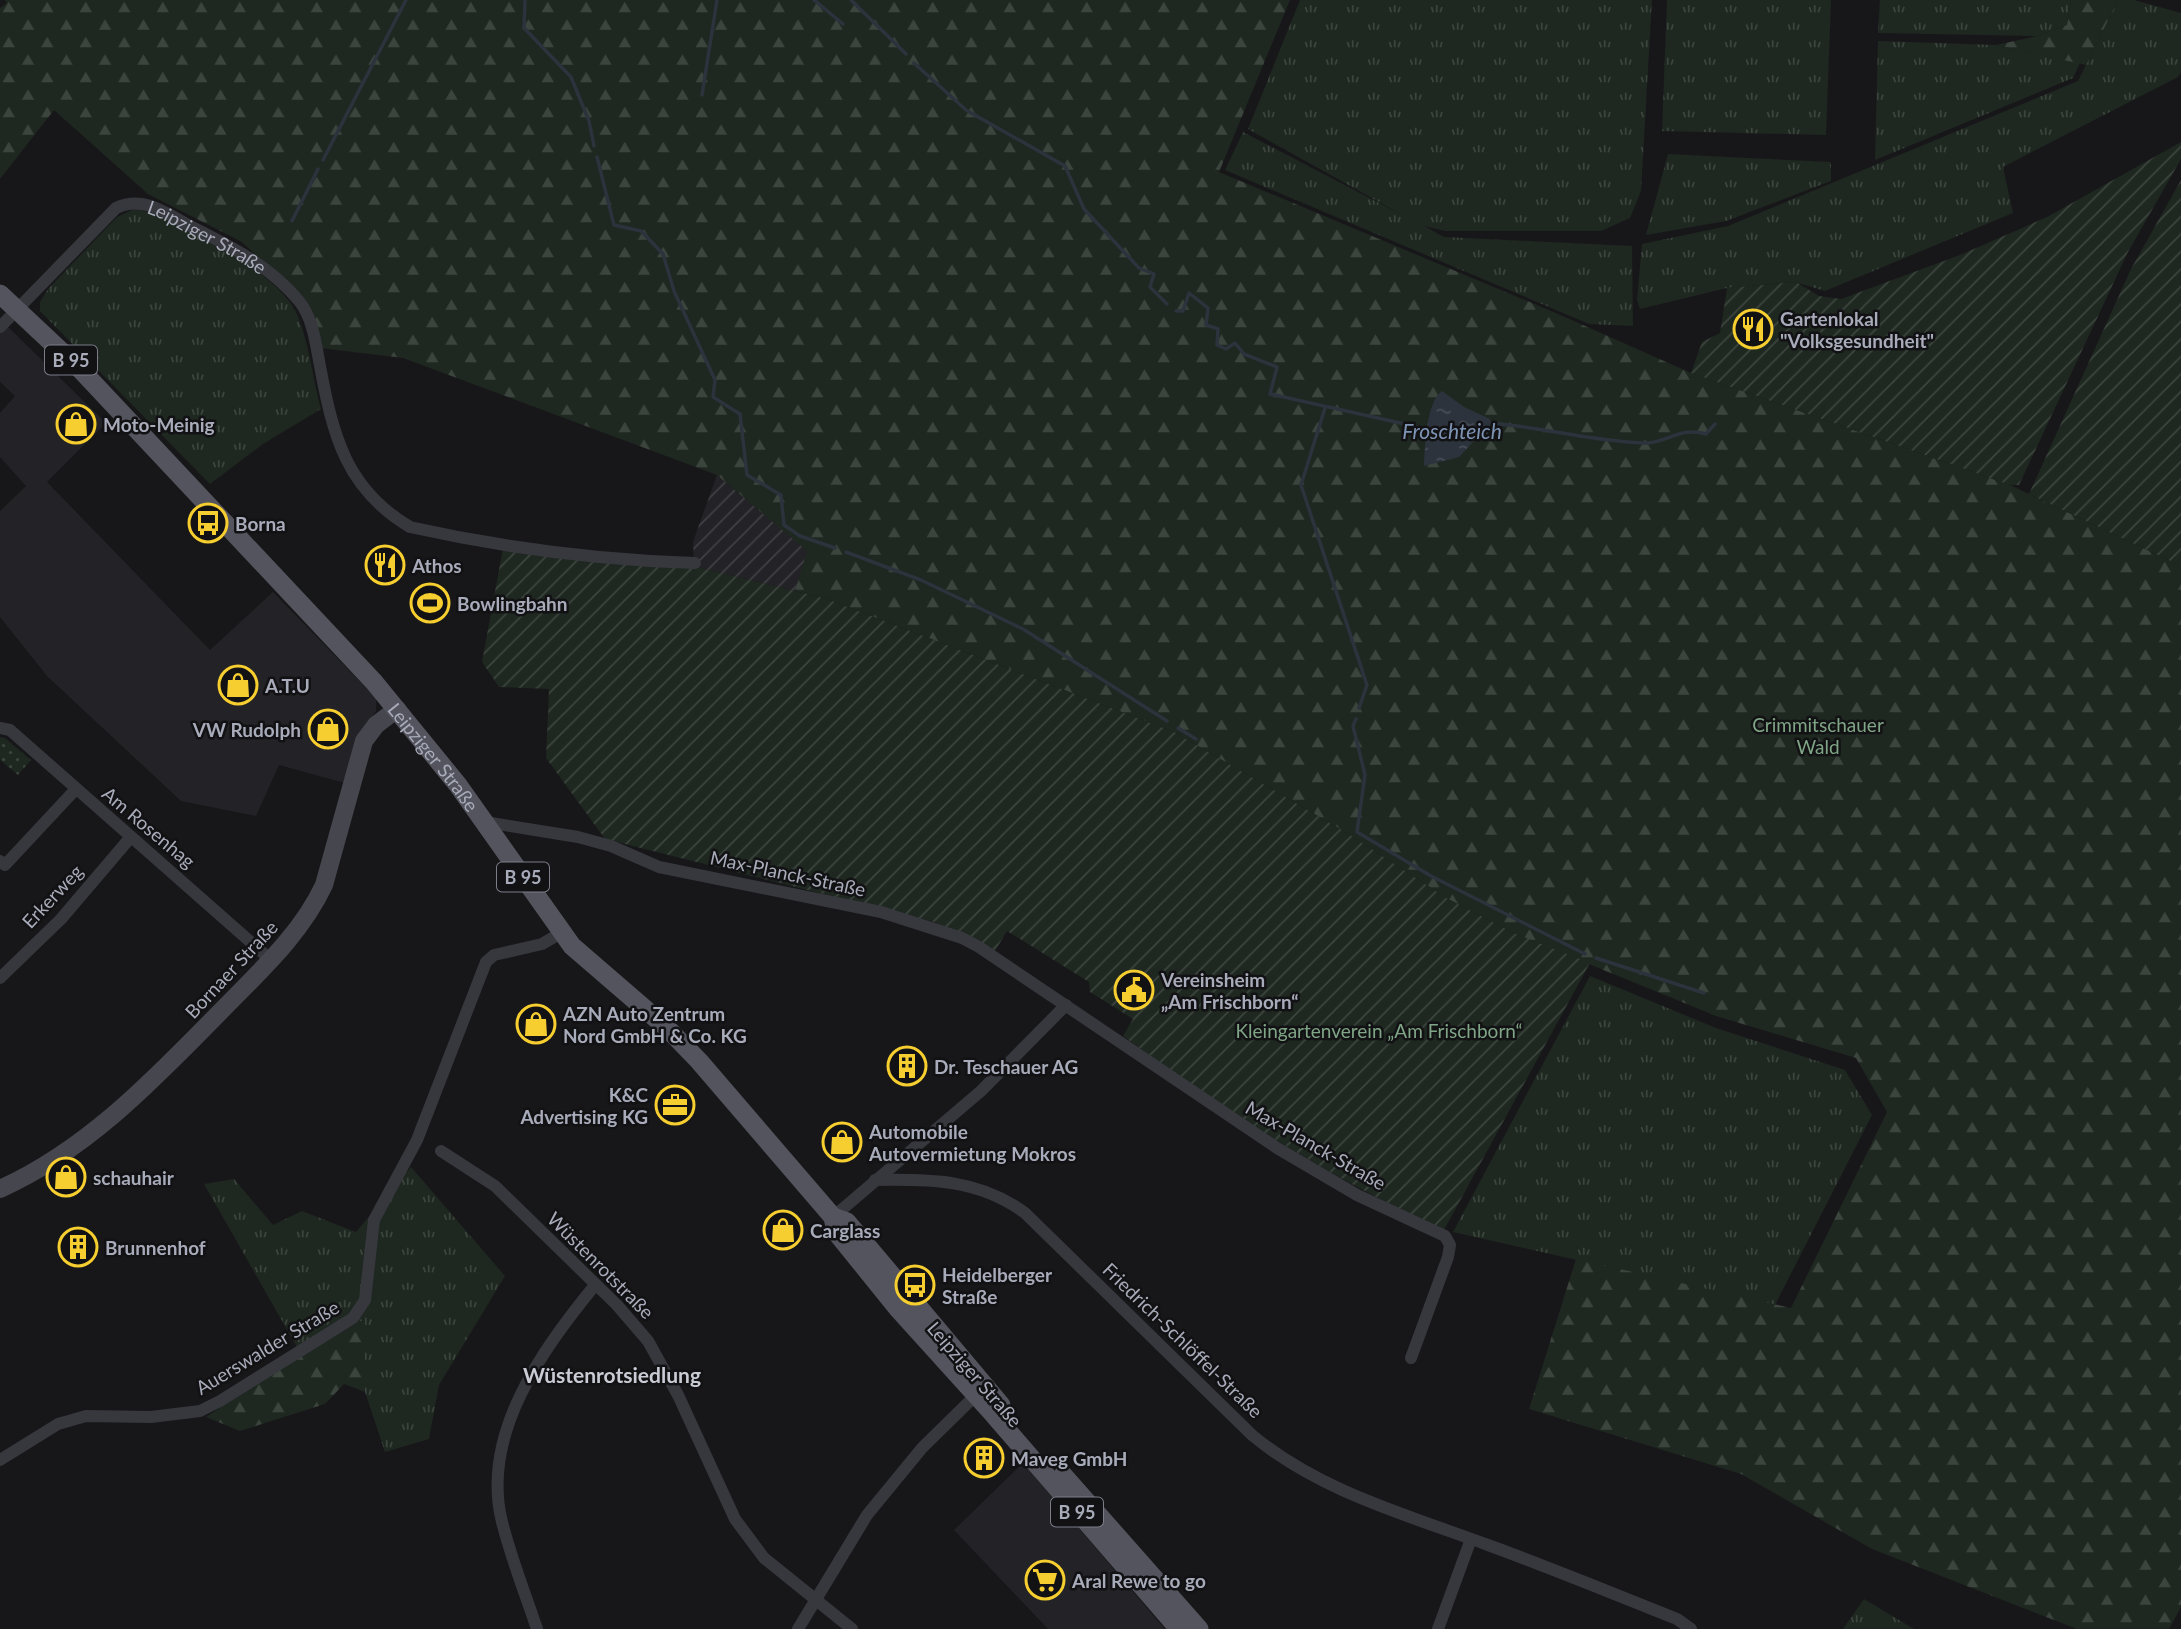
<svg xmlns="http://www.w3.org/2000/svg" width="2181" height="1629" font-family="Lato,sans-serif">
<defs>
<pattern id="industrial-furrows" width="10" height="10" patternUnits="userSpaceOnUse" patternTransform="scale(1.75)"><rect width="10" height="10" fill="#232226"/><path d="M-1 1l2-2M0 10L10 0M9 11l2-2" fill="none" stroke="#403f43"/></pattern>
<pattern id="grass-tufts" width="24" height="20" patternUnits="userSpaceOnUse" patternTransform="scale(1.75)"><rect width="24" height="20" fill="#1e2720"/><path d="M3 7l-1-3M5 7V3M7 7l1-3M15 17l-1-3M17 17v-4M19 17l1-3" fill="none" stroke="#3c443e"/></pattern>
<pattern id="forest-firs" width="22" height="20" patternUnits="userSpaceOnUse" patternTransform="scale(1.75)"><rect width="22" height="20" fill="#1e2720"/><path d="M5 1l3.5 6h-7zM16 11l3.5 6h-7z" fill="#3c443e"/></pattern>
<pattern id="park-dots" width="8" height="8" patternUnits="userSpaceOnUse" patternTransform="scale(1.75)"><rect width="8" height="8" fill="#1e2720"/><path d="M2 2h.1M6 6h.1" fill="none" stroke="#3c443e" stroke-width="1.8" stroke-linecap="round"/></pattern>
<pattern id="garden-furrows" width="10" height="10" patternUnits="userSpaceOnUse" patternTransform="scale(1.75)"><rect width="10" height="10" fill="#1e2720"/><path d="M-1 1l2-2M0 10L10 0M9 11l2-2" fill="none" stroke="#3c443e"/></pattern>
<pattern id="water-ripples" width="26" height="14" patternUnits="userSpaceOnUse" patternTransform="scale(1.75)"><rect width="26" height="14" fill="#2c333d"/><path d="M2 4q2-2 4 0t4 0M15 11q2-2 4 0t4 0" fill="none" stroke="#484e57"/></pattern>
</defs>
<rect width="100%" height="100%" fill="#171719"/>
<!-- built -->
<g fill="#232226">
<path d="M 0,319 L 106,423 L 47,482 L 210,650 L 273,592 L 376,698 L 376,711 L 355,745 L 345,783 L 279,765 L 256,816 L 181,801 L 47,676 L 0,617 L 0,511 L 26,486 L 0,457 L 0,413 L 15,396 L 0,382 Z"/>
<path d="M 1023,1463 L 1165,1629 L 1048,1629 L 954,1530 Z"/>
</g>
<!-- industrial -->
<path fill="url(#industrial-furrows)" d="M 717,475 L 808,551 L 795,591 L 694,566 L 693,542 Z"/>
<!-- grass -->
<g fill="url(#grass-tufts)">
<path d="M 1300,0 L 1652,0 L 1641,191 L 1630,218 L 1601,231 L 1445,231 L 1424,226 L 1444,237 L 1632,246 L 1633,326 L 1589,324 L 1225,170 L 1243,132 L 1404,216 L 1248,129 Z"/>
<path d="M 1667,0 L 1831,0 L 1826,135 L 1662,131 Z"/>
<path d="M 1880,0 L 2071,0 L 2067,25 L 2037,36 L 1878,33 Z"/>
<path d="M 2118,0 L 2134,0 L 2181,13 L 2181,72 L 2178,77 L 2003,167 L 2013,213 L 1825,291 L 1795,282 L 1727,288 L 1640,309 L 1637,300 L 1642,244 L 1728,226 L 2078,81 Z"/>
<path d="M 1878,41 L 1996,45 L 2080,63 L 2073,78 L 1875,160 Z"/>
<path d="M 1668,154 L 1831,162 L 1831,181 L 1726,221 L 1646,235 Z"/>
<path d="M 134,209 C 175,214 275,273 295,310 C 308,336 313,380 321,409 L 263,444 L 210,484 L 40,311 L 40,302 L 48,289 L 117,217 Z"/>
<path d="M 1590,976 L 1716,1028 L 1845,1070 L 1872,1115 L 1775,1305 L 1453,1232 Z"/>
<path d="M 411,1167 L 505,1276 L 439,1385 L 429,1439 L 385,1452 L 365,1392 L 365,1319 L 301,1354 L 204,1184 L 234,1179 L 273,1225 L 302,1211 L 356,1232 Z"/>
<path d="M 1864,1599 L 1914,1629 L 1843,1629 Z"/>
</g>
<!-- forest -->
<g fill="url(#forest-firs)">
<path d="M 5,0 L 1290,0 L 1219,172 L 1556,313 L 1691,373 L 2010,485 L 2181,566 L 2181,1607 L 2169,1629 L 2077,1629 L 1872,1549 L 1741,1474 L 1529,1409 L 1576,1259 L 1791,1308 L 1887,1112 L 1856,1058 L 1716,1016 L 1518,935 L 1448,899 L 1347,833 L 1174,732 L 827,599 L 795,591 L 807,551 L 717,475 L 403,358 L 320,348 L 304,302 L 242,242 L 148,194 L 54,110 L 0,179 L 0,8 L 7,3 Z"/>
<path d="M 2071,0 L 2118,0 L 2086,65 L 1996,45 L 2037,36 L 2067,25 Z"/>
<path d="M 365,1319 L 365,1392 L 344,1384 L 325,1404 L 240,1431 L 206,1417 L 301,1354 Z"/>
</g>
<!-- park -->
<path fill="url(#park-dots)" d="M 0,737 L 5,738 L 31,760 L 18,775 L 0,760 Z"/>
<!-- garden -->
<g fill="url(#garden-furrows)">
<path d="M 2181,142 L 2181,159 L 2128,252 L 2019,485 L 2010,485 L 1691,373 L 1702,342 L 1720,333 L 1727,288 L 1796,282 L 1819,296 L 1841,299 L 1960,255 L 2047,217 Z"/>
<path d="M 2181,180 L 2181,566 L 2029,494 L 2131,269 Z"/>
<path d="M 503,548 L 694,566 L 827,599 L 1174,732 L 1347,833 L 1448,899 L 1518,935 L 1590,963 L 1444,1230 C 1329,1178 1225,1111 1123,1036 L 1133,1019 L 1090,992 L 1089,982 L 1007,931 L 995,951 L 934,922 L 605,839 L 546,758 L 549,689 L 499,687 L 482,662 Z"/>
</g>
<!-- water -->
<path fill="url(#water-ripples)" d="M 1442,391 L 1464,407 L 1490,419 L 1490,432 L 1474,441 L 1459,457 L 1424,466 C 1425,447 1426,402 1442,391 Z"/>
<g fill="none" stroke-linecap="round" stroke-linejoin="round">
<!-- stream -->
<g stroke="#2c333d" stroke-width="3.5">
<path d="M 525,0 L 524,28 L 571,77 L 589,121 L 594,146"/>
<path d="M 814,0 L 843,24"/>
<path d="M 851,0 L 906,54"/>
<path d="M 914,63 L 966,110 L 1065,166 L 1084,209 L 1139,268 L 1154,274 L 1150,287 L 1167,304"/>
<path d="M 702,95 L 717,0"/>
<path d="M 597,157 L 614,225 L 641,231 L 663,254 L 674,291 L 715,380 L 713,397 L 740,414 L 747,475 L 781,495 L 784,525 L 800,536 L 835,548"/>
<path d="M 323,160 L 406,0"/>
<path d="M 292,221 L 318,169"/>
<path d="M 1176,311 L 1183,311 L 1189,293 L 1208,308 L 1206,325 L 1218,329 L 1217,345 L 1226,349 L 1235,343 L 1244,354 L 1277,367 L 1270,394 L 1418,427"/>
<path d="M 1325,408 L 1301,485 L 1367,685 L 1359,708"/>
<path d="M 1490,423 C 1541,427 1591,441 1643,443 C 1668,444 1677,426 1706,434 L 1715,424"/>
<path d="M 846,552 L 921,580 L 1023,629 L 1167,721"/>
<path d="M 1356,719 L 1353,726 L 1365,775 L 1357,832 L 1431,876 L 1585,954"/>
<path d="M 1178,728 L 1196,739"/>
<path d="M 1596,958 L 1704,993"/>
</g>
<!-- street -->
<g stroke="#37383e" stroke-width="12">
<path id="s1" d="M 0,327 L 116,208 C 143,195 166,213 190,226 C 230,246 269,265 299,301 C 313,318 316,345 320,366 C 333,436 346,489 410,527 C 504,548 598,560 695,563"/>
<path d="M 0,728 L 10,730 L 271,960"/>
<path d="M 485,822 L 578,837 L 611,846 L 659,867 L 881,912 L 962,938 L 979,947 L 1277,1148 L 1357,1195 L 1445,1236 L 1450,1245 L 1448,1257 L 1411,1358"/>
<path d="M 0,861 L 5,865 L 75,790"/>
<path d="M 0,978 L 61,919 L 130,838"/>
<path d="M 441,1151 L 495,1186 L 617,1305 L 648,1341 L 678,1395 L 735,1519 L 764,1558 L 852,1629"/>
<path d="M 875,1180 C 930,1179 979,1179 1025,1213 L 1252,1435 C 1319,1491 1407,1515 1488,1545 C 1551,1568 1614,1594 1677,1619 L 1691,1629"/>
<path d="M 833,1217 L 981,1091 L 1066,1005"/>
<path d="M 0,1460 L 58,1424 L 86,1416 L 151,1417 L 200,1411 L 220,1401 L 353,1318 L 365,1300 L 374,1220 L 417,1140 L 486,962 L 494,955 L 542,944 L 561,933"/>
<path d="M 537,1629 C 525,1593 511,1558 502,1522 C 480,1434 543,1349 595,1285"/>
<path d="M 798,1629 L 867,1515 L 922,1448 L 980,1391"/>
<path d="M 1438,1629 L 1471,1539"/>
</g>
<!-- secondary -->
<path stroke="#45464e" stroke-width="18" d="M 0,1189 C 89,1149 156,1077 223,1009 C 260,971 301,934 324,885 L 364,741 L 376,725 L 397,709"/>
<!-- primary -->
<g stroke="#53545d" stroke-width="19">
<path id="s2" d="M 0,294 L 81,370 L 374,682 L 458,785 L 572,946 L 667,1028 L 699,1061 L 833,1217 L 836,1232 L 899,1310 L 994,1415 L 1179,1629"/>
<path d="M 833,1217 L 847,1222 L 1001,1405"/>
<path d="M 1063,1475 L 1199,1629"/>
</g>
</g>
<!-- icons -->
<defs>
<symbol id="restaurant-ring" viewBox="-11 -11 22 22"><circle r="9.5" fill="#121214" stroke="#f7ce30" stroke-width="1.5"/><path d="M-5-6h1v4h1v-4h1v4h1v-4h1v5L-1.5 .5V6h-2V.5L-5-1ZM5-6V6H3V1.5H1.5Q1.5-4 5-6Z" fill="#f7ce30"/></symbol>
<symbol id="shop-ring" viewBox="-11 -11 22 22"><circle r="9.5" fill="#121214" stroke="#f7ce30" stroke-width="1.5"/><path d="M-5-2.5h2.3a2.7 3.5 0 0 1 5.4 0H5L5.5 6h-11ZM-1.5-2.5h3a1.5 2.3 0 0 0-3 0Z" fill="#f7ce30"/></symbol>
<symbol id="bus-ring" viewBox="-11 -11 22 22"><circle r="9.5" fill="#121214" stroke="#f7ce30" stroke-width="1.5"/><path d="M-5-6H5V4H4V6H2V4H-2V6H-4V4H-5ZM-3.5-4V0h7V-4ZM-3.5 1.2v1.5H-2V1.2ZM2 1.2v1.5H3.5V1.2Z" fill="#f7ce30"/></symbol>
<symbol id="stadium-ring" viewBox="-11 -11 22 22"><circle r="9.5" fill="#121214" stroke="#f7ce30" stroke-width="1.5"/><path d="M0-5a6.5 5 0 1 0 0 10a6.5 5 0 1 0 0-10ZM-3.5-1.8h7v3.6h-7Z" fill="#f7ce30"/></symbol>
<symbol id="civic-ring" viewBox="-11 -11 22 22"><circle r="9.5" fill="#121214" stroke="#f7ce30" stroke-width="1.5"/><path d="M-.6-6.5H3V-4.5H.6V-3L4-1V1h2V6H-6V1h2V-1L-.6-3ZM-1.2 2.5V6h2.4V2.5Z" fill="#f7ce30"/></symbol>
<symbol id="building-ring" viewBox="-11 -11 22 22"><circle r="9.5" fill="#121214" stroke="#f7ce30" stroke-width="1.5"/><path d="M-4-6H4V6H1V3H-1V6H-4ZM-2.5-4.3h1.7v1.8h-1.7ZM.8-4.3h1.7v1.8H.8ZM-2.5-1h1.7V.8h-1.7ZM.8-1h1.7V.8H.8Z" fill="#f7ce30"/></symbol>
<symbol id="office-ring" viewBox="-11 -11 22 22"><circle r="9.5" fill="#121214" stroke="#f7ce30" stroke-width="1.5"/><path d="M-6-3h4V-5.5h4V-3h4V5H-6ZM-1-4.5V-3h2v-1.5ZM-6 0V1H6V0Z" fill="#f7ce30"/></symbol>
<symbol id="supermarket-ring" viewBox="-11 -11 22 22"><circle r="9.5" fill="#121214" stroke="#f7ce30" stroke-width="1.5"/><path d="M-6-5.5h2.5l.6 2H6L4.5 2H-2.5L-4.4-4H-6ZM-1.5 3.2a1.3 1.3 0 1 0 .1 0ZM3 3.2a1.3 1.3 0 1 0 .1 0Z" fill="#f7ce30"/></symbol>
</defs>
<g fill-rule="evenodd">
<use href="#restaurant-ring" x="1731" y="307" width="44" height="44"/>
<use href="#shop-ring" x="54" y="402" width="44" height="44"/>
<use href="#bus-ring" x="186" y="501" width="44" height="44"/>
<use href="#restaurant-ring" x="363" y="543" width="44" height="44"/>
<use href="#stadium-ring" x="408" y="581" width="44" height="44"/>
<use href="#shop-ring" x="216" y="663" width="44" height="44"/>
<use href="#shop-ring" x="306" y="707" width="44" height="44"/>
<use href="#civic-ring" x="1112" y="968" width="44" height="44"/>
<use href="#shop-ring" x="514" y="1002" width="44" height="44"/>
<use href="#building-ring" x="885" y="1044" width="44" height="44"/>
<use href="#office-ring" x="653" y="1083" width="44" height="44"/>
<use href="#shop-ring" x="820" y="1120" width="44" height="44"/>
<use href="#shop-ring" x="44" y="1155" width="44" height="44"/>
<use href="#shop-ring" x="761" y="1208" width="44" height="44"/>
<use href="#building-ring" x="56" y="1225" width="44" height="44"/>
<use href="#bus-ring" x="893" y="1263" width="44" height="44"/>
<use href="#building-ring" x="962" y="1436" width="44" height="44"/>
<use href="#supermarket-ring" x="1023" y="1558" width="44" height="44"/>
</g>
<g text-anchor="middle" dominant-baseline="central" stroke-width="5" stroke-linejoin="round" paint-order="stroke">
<!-- shield labels -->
<g fill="#121214" stroke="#7b7d88" stroke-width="2">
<rect x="45" y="345.5" width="52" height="29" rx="5"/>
<rect x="497" y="862.5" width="52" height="29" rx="5"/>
<rect x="1051" y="1497.5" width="52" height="29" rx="5"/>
</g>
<g font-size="18" font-weight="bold" fill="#a8abb9">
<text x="71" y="360">B 95</text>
<text x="523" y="877">B 95</text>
<text x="1077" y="1512">B 95</text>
</g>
<!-- street labels -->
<g font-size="19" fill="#a8abb9" stroke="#121214">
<text stroke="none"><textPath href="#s1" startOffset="266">Leipziger Straße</textPath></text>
<text stroke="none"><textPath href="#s2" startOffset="635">Leipziger Straße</textPath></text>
<text transform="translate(149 827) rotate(40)">Am Rosenhag</text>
<text transform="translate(788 873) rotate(12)">Max-Planck-Straße</text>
<text transform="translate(52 896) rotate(-47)">Erkerweg</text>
<text transform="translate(231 969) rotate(-47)">Bornaer Straße</text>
<text transform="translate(1316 1145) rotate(30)">Max-Planck-Straße</text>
<text transform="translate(601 1265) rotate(45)">Wüstenrotstraße</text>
<text transform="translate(1183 1340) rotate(44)">Friedrich-Schlöffel-Straße</text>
<text transform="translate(267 1347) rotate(-31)">Auerswalder Straße</text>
<text transform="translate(975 1374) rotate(49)">Leipziger Straße</text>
</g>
<!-- poi labels -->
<g font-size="19" font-weight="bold" fill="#a8abb9" stroke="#121214" text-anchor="start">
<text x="1780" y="318">Gartenlokal<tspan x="1780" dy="22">"Volksgesundheit"</tspan></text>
<text x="103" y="424">Moto-Meinig</text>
<text x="235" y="523">Borna</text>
<text x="412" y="565">Athos</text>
<text x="457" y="603">Bowlingbahn</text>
<text x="265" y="685">A.T.U</text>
<text x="301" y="729" text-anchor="end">VW Rudolph</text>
<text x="1161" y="979">Vereinsheim<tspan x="1161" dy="22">„Am Frischborn“</tspan></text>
<text x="563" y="1013">AZN Auto Zentrum<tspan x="563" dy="22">Nord GmbH &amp; Co. KG</tspan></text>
<text x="934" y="1066">Dr. Teschauer AG</text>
<text x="648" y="1094" text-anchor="end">K&amp;C<tspan x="648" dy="22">Advertising KG</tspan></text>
<text x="869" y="1131">Automobile<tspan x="869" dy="22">Autovermietung Mokros</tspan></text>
<text x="93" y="1177">schauhair</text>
<text x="810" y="1230">Carglass</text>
<text x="105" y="1247">Brunnenhof</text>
<text x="942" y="1274">Heidelberger<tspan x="942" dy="22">Straße</tspan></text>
<text x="1011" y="1458">Maveg GmbH</text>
<text x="1072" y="1580">Aral Rewe to go</text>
</g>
<!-- park labels -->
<g font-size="19" fill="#7fa586" stroke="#121214">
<text x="1818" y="724">Crimmitschauer<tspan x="1818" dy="22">Wald</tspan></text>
<text x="1379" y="1030">Kleingartenverein „Am Frischborn“</text>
</g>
<!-- water labels -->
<g font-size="21" font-style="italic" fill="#7e94b5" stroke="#121214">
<text x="1452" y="430">Froschteich</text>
</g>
<!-- neighbourhood labels -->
<g font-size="21" font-weight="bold" fill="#c9cbd5" stroke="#121214">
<text x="612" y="1374">Wüstenrotsiedlung</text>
</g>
</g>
</svg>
